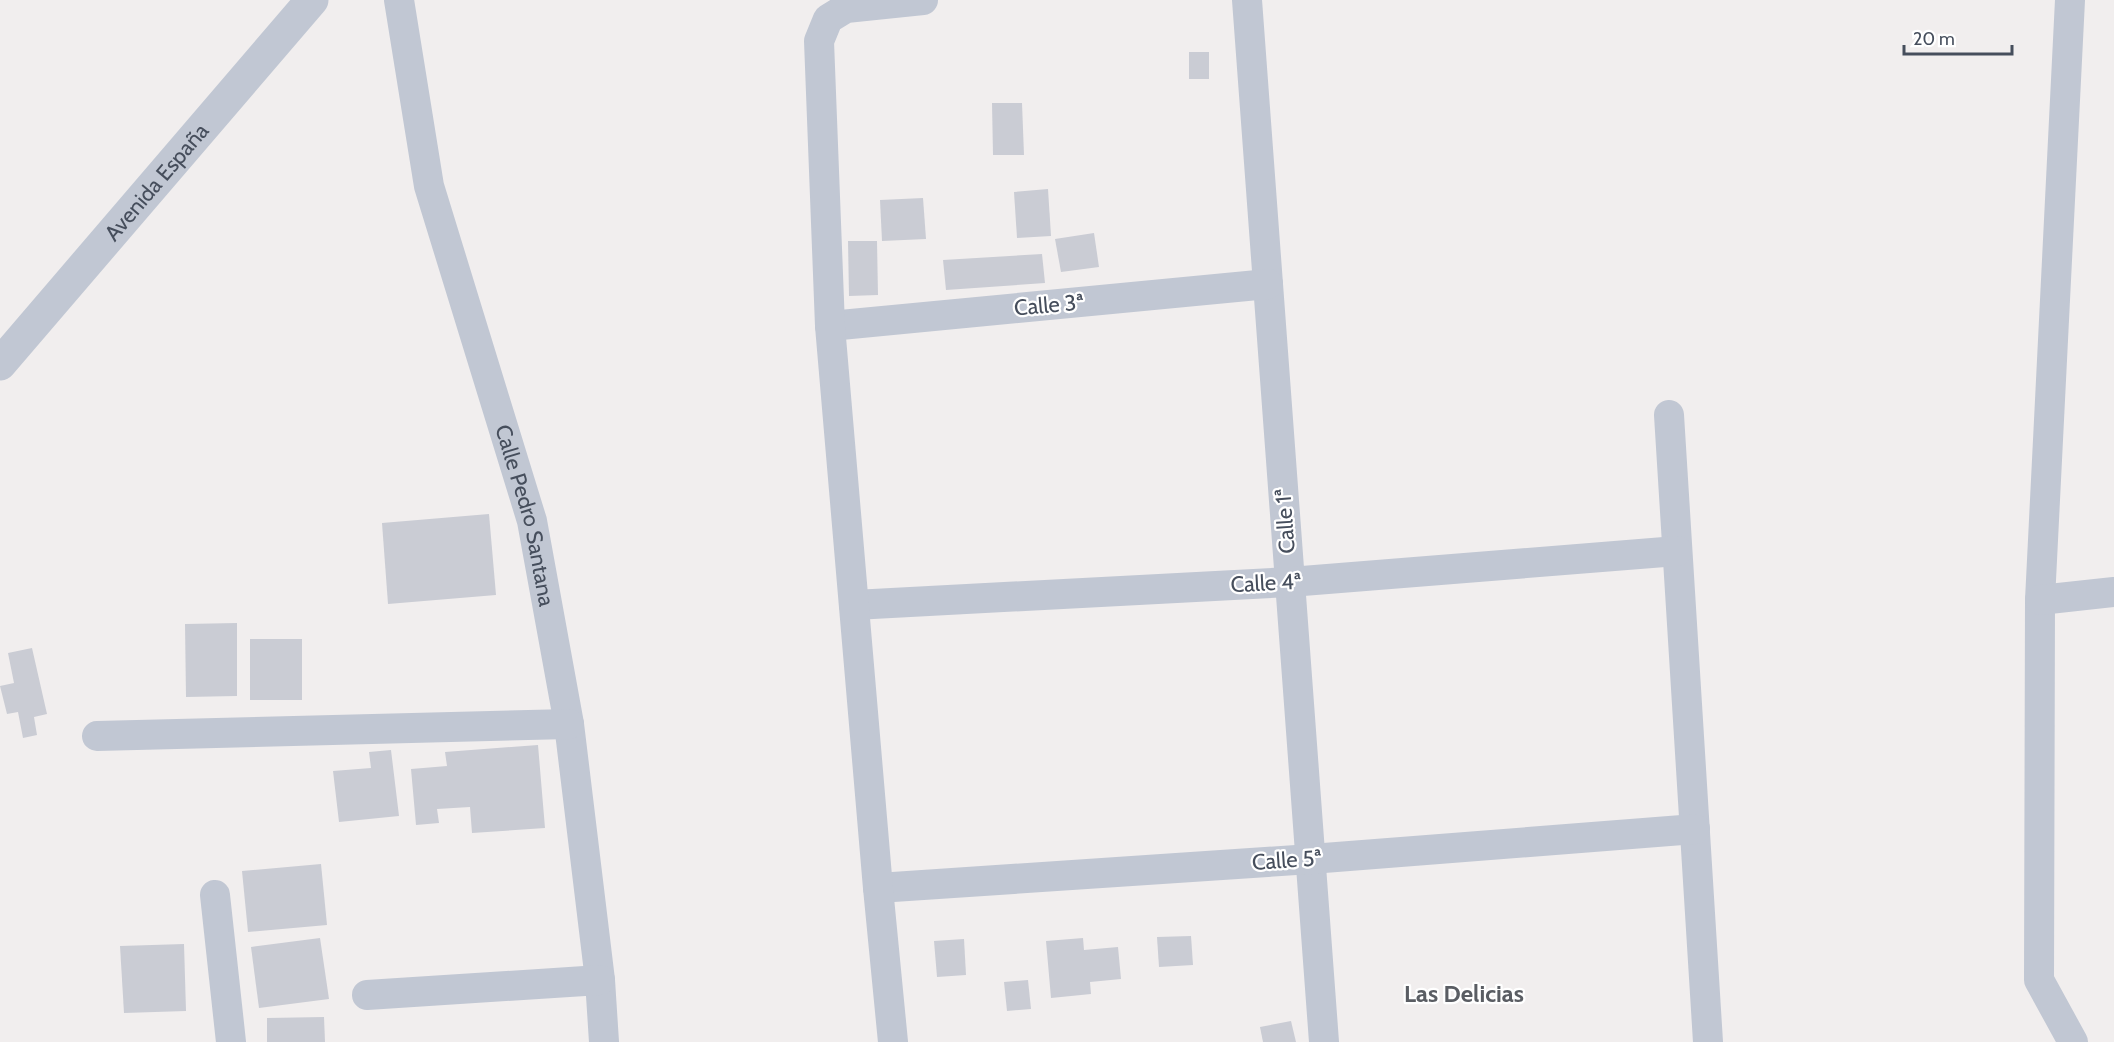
<svg xmlns="http://www.w3.org/2000/svg" width="2114" height="1042" font-family="Cabin,sans-serif">
<rect width="100%" height="100%" fill="#f1eeee"/>
<!-- building -->
<g fill="#caccd4">
<rect x="1189" y="52" width="20" height="27"/>
<path d="M 992,103 L 1022,103 L 1024,155 L 993,155 Z"/>
<path d="M 1048,189 L 1051,236 L 1017,238 L 1014,192 Z"/>
<path d="M 923,198 L 926,239 L 882,241 L 880,200 Z"/>
<path d="M 1094,233 L 1099,267 L 1061,272 L 1055,239 Z"/>
<path d="M 848,241 L 877,241 L 878,295 L 849,296 Z"/>
<path d="M 1042,254 L 1045,283 L 946,290 L 943,260 Z"/>
<path d="M 489,514 L 496,595 L 388,604 L 382,523 Z"/>
<path d="M 237,623 L 237,696 L 186,697 L 185,624 Z"/>
<rect x="250" y="639" width="52" height="61"/>
<path d="M 32,648 L 47,714 L 34,717 L 37,735 L 23,738 L 18,712 L 7,714 L 0,686 L 14,683 L 8,653 Z"/>
<path d="M 538,745 L 545,828 L 472,833 L 470,807 L 437,809 L 439,823 L 416,825 L 411,769 L 447,766 L 445,752 Z"/>
<path d="M 391,750 L 399,816 L 339,822 L 333,771 L 371,768 L 369,752 Z"/>
<path d="M 321,864 L 327,925 L 248,932 L 242,871 Z"/>
<path d="M 1191,936 L 1193,965 L 1159,967 L 1157,937 Z"/>
<path d="M 320,938 L 329,999 L 259,1008 L 251,947 Z"/>
<path d="M 1083,938 L 1084,950 L 1118,947 L 1121,979 L 1090,982 L 1091,994 L 1051,998 L 1046,941 Z"/>
<path d="M 964,939 L 966,975 L 937,977 L 934,941 Z"/>
<path d="M 184,944 L 186,1011 L 124,1013 L 120,946 Z"/>
<path d="M 1028,980 L 1031,1009 L 1007,1011 L 1004,982 Z"/>
<path d="M 324,1017 L 325,1042 L 267,1042 L 267,1018 Z"/>
<path d="M 1291,1021 L 1296,1042 L 1263,1042 L 1260,1027 Z"/>
</g>
<g fill="none" stroke-linecap="round" stroke-linejoin="round">
<!-- minor -->
<g stroke="#c1c7d3" stroke-width="30">
<path id="s1" d="M 399,0 L 429,186 L 532,521 L 569,724 L 600,980 L 604,1042"/>
<path d="M 1247,0 L 1324,1042"/>
<path d="M 2070,0 L 2040,600 L 2039,980 L 2073,1042"/>
<path d="M 830,326 L 1268,284"/>
<path d="M 1669,415 L 1708,1042"/>
<path d="M 2040,600 L 2114,592"/>
<path d="M 854,605 L 1290,582 L 1677,551"/>
<path d="M 97,736 L 569,724"/>
<path d="M 878,888 L 1311,859 L 1695,829"/>
<path d="M 215,895 L 231,1042"/>
<path d="M 367,995 L 600,980"/>
<path d="M 893,1042 L 878,888 L 830,326 L 819,41 L 828,19 L 846,8 L 923,0"/>
</g>
<!-- tertiary -->
<path stroke="#c1c7d3" stroke-width="33" id="s2" d="M 0,364 L 312,0"/>
</g>
<g text-anchor="middle" dominant-baseline="central" stroke-width="4.5" stroke-linejoin="round" paint-order="stroke">
<!-- street labels -->
<g font-size="22" fill="#464e5c" stroke="#fff">
<text stroke="none"><textPath href="#s2" startOffset="240">Avenida España</textPath></text>
<text transform="translate(1049 305) rotate(-5)">Calle 3ª</text>
<text stroke="none"><textPath href="#s1" startOffset="532">Calle Pedro Santana</textPath></text>
<text transform="translate(1285 521) rotate(-94)">Calle 1ª</text>
<text transform="translate(1266 583) rotate(-3)">Calle 4ª</text>
<text transform="translate(1287 860) rotate(-4)">Calle 5ª</text>
</g>
<!-- neighbourhood labels -->
<g font-size="24" font-weight="bold" fill="#5a5d63" stroke="#fff">
<text x="1464" y="993">Las Delicias</text>
</g>
</g>
<!-- scale -->
<path d="M1904 45v9h108v-9" fill="none" stroke="#464e5c" stroke-width="3"/>
<text x="1913" y="45" font-size="18" fill="#464e5c" stroke="#ffffff" stroke-width="4.5" paint-order="stroke">20 m</text>
</svg>
